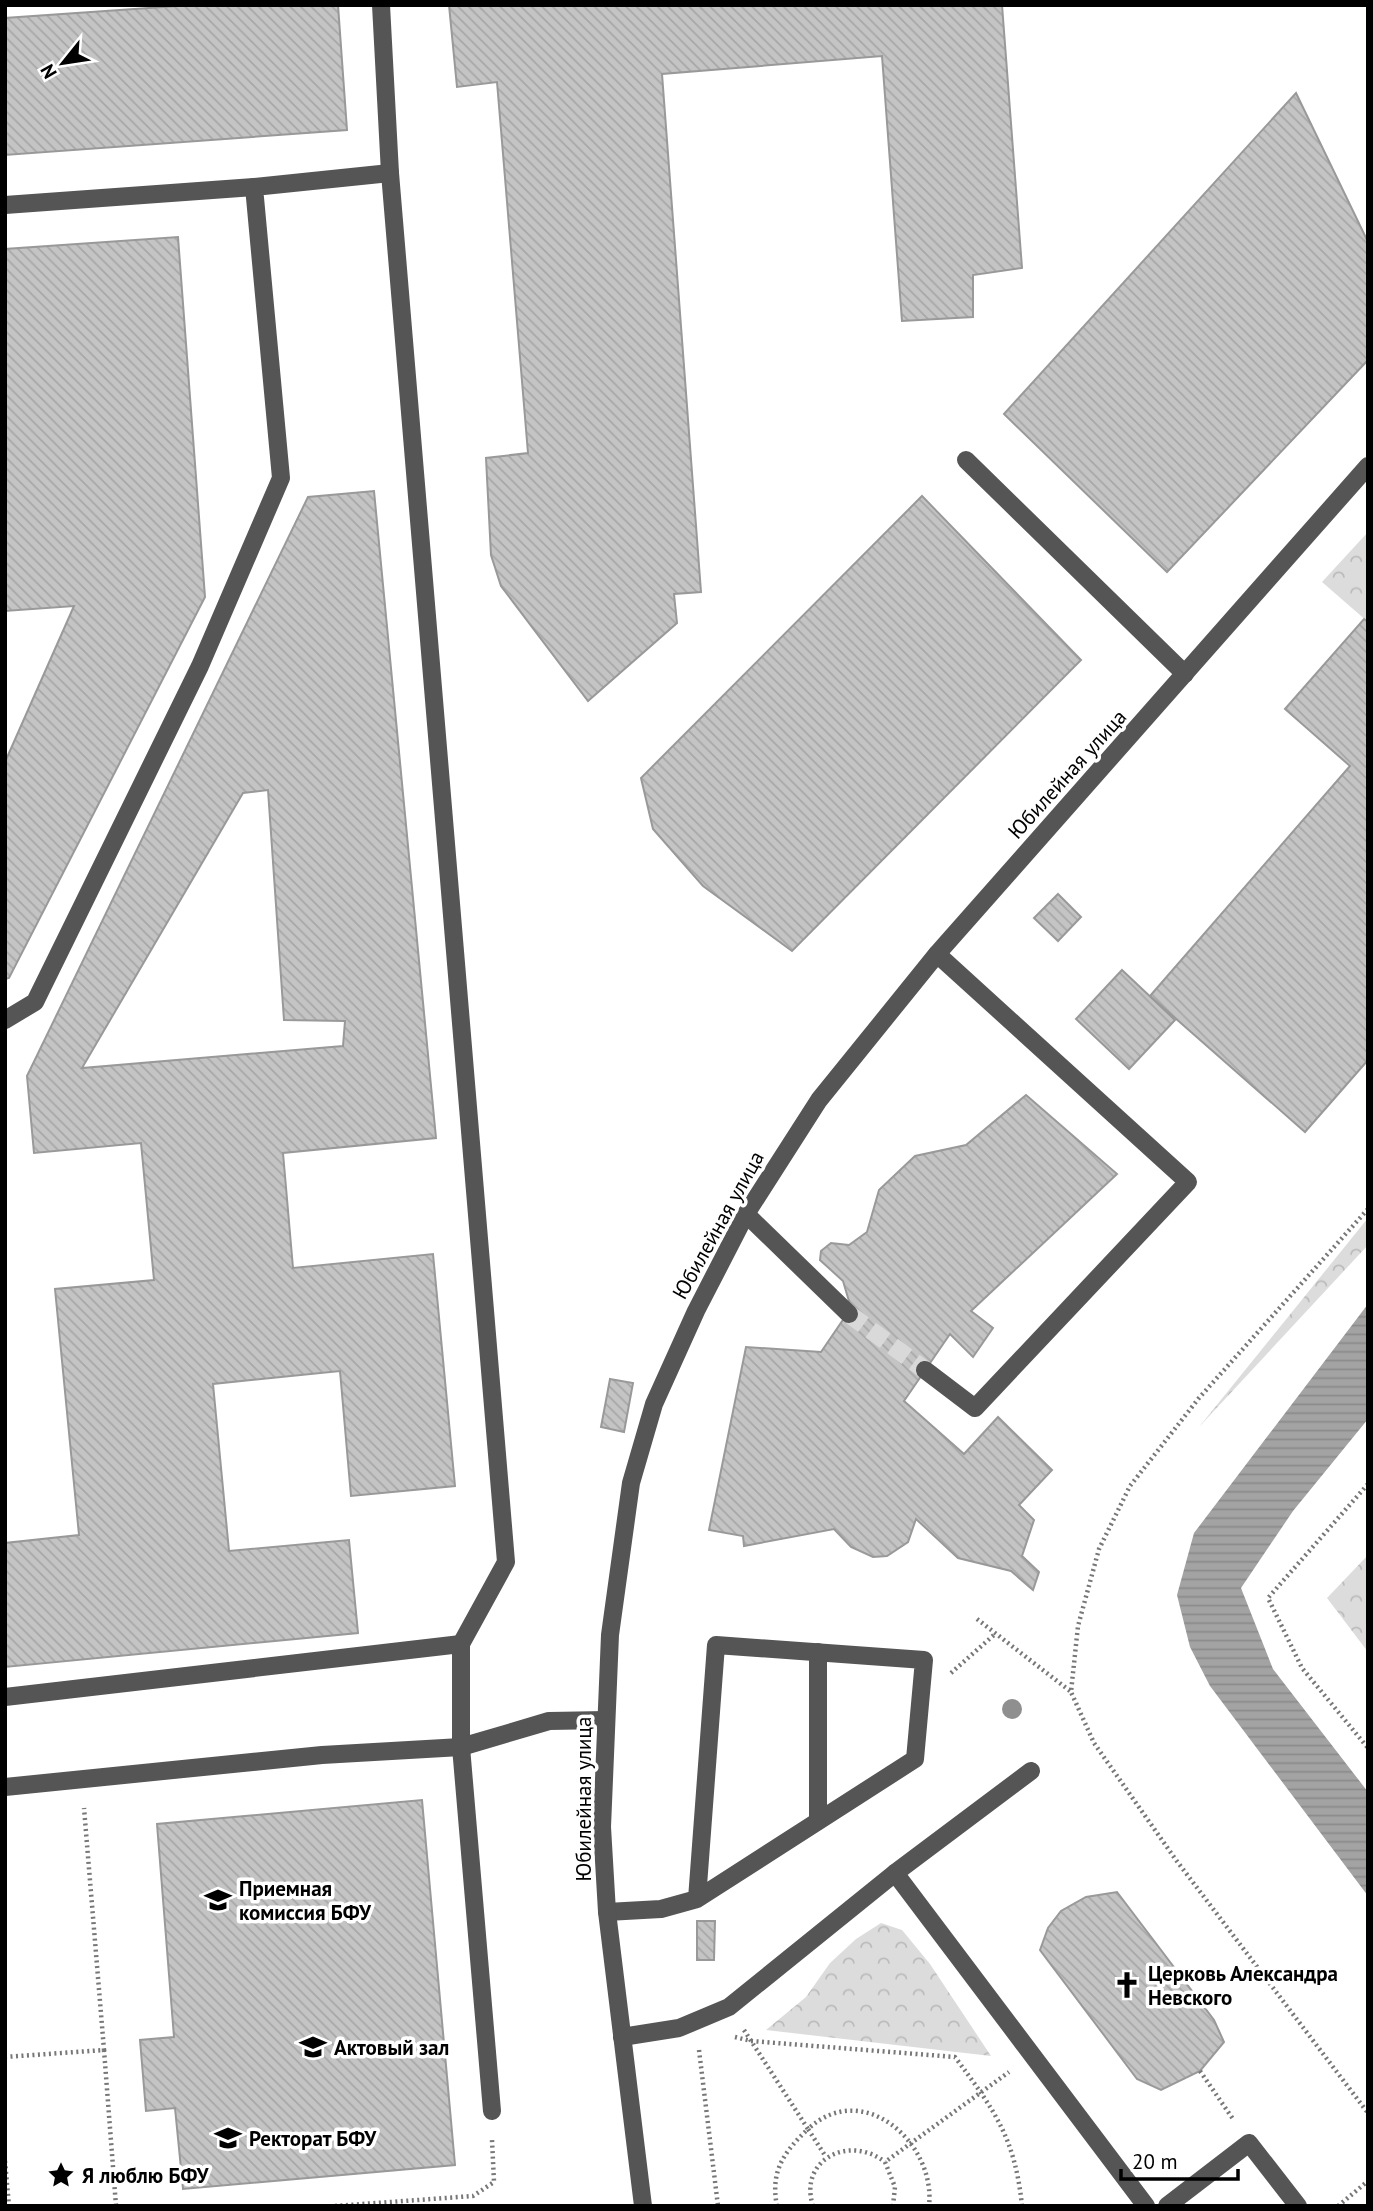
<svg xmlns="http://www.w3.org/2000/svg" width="1373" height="2211" font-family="'PT Sans',sans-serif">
<defs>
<pattern id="forest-crowns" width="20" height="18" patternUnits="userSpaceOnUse" patternTransform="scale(1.75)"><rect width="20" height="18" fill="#dcdcdc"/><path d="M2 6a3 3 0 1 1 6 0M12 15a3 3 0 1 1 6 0" fill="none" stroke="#bbb"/></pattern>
<pattern id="water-rules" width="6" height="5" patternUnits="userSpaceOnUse" patternTransform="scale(1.75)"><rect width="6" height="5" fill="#a3a3a3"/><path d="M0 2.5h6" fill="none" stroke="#8b8b8b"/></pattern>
<pattern id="building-back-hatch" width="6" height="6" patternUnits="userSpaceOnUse" patternTransform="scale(1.75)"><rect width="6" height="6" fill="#c4c4c4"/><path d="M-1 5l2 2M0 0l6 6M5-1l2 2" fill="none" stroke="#a7a7a7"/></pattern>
</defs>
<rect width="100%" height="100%" fill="#fff"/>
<!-- forest -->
<g fill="url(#forest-crowns)">
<path d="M 1368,532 L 1368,622 L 1322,582 Z"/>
<path d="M 1368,1218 L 1368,1245 L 1199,1427 Z"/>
<path d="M 1368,1555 L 1368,1652 L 1327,1598 Z"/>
<path d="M 881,1923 L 902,1930 L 930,1964 L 991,2056 L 766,2030 L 806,1997 L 830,1963 L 856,1939 Z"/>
</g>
<!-- water -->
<path fill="url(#water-rules)" d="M 1368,1304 L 1368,1419 L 1293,1511 L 1241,1588 L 1273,1669 L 1368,1792 L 1368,1896 L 1210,1686 L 1190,1647 L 1177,1595 L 1194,1533 Z"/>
<!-- building -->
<g fill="url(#building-back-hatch)" stroke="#999" stroke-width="2" fill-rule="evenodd">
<path d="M 192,5 L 338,5 L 347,130 L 5,155 L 5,18 Z"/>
<path d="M 449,5 L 1002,5 L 1022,268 L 973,275 L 973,317 L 902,321 L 882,56 L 662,74 L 701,592 L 674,594 L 677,623 L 588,701 L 501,586 L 491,555 L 486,458 L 528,453 L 497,82 L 457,87 Z"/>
<path d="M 1296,93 L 1368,242 L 1368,360 L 1167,572 L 1004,414 Z"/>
<path d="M 178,237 L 205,597 L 9,978 L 5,979 L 5,762 L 74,606 L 5,611 L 5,249 Z"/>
<path d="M 374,491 L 436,1138 L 283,1153 L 293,1268 L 433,1254 L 455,1486 L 351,1496 L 340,1371 L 213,1384 L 229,1551 L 349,1540 L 358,1633 L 5,1667 L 5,1543 L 79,1535 L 55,1289 L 154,1280 L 141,1143 L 34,1153 L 27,1076 L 308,497 ZM 268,790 L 284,1020 L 345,1021 L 343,1046 L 82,1068 L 243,793 Z"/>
<path d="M 922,496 L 1081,660 L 792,951 L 703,886 L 653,829 L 641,778 Z"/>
<path d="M 1364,619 L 1368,622 L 1368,1060 L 1305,1132 L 1150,996 L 1350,766 L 1285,709 Z"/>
<path d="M 1058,894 L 1081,917 L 1058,941 L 1034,918 Z"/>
<path d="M 1122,970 L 1175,1020 L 1129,1069 L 1076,1019 Z"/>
<path d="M 1026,1095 L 1117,1174 L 971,1311 L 993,1328 L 973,1357 L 950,1334 L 904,1401 L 964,1454 L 998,1417 L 1052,1470 L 1019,1505 L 1034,1520 L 1022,1556 L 1039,1572 L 1033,1590 L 1011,1571 L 958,1558 L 916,1519 L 908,1542 L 887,1556 L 873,1557 L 851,1547 L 834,1529 L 744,1546 L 743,1536 L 709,1530 L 746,1347 L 821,1352 L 851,1308 L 843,1281 L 820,1260 L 821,1251 L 831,1243 L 849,1245 L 867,1232 L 879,1190 L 915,1156 L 966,1145 Z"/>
<path d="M 610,1379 L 633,1383 L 624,1432 L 601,1427 Z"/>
<path d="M 422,1800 L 455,2165 L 183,2189 L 175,2108 L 146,2111 L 140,2040 L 174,2037 L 157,1824 Z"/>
<path d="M 1117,1892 L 1214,2020 L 1224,2042 L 1200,2071 L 1161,2090 L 1137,2079 L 1040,1950 L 1048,1928 L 1061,1911 L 1086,1897 Z"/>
<path d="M 697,1921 L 715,1921 L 714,1960 L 697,1960 Z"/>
</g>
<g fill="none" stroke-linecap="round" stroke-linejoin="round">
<!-- minor-tunnel -->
<path stroke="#d9d9d9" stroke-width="18" stroke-dasharray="18 9" stroke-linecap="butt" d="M 849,1314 L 925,1370"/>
<!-- path -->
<g stroke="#777" stroke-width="4.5" stroke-dasharray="2 3.5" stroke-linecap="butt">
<path d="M 1368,1209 L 1199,1398 L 1130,1486 L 1099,1549 L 1078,1626 L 1071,1692 L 1094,1743 L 1176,1860 L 1368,2113"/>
<path d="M 1368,1484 L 1268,1598 L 1302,1668 L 1368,1748"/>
<path d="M 977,1619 L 1070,1691"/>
<path d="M 951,1673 L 995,1634"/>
<path d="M 744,2030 L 808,2129 C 863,2078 936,2143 929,2206"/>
<path d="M 735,2037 L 751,2041 L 955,2057 C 995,2111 1015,2138 1022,2206"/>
<path d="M 104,2050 L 116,2206"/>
<path d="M 699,2050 L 718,2206"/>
<path d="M 5,2057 L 104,2050 L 84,1808"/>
<path d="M 1200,2071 L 1233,2119"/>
<path d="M 5,2161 L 9,2206"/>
<path d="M 335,2206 L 473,2196 L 494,2182 L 492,2140"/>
<path d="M 777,2206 C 770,2171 784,2152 808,2129 L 826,2157"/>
<path d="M 813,2206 C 798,2160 849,2134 885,2162"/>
<path d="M 893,2206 L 895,2187 L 885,2162 L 1009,2072"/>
<path d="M 1338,2206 L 1368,2181"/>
</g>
<!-- minor -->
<g stroke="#555" stroke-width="18">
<path d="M 381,5 L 390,173 L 506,1562 L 461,1644 L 461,1747 L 492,2111"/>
<path d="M 5,205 L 254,187"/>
<path d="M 966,460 L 1185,674"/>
<path d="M 5,1020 L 35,1002 L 200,666 L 281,478 L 254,187 L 390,173"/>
<path d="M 746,1214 L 849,1314"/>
<path d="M 925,1370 L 975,1408 L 1188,1182 L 937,954"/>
<path d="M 818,1652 L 818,1821"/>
<path d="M 5,1697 L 461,1644"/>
<path d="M 5,1787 L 322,1755 L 461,1747 L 549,1721 L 606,1720"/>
<path d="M 895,1873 L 1146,2206"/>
<path d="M 607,1912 L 661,1909 L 697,1899 L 915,1759 L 924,1660 L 716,1645 L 697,1899"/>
<path d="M 622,2037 L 679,2028 L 729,2007 L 895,1873 L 1031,1771"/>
<path d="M 643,2206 L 607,1912 L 602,1827 L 610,1635 L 631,1483 L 654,1404 L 696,1311 L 746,1214 L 819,1100 L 937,954 L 1368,466"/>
<path d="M 1167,2206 L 1249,2143 L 1298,2206"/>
</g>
</g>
<!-- trees -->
<circle fill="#8f8f8f" cx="1012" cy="1709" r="10"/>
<!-- icons -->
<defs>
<symbol id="university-bare" viewBox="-9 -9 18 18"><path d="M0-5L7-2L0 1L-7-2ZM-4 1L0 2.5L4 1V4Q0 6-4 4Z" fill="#000" stroke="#fff" stroke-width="2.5" paint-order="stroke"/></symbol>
<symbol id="church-bare" viewBox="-9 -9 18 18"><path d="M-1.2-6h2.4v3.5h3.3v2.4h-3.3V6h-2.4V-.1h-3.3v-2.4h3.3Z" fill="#000" stroke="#fff" stroke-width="2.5" paint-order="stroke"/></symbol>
<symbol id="sight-bare" viewBox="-9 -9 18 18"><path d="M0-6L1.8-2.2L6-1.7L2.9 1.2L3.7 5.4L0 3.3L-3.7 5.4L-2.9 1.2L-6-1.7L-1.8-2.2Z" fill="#000" stroke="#fff" stroke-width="2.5" paint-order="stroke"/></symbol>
</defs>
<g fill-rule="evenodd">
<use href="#university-bare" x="199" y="1881" width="38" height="38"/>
<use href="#church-bare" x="1108" y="1966" width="38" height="38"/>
<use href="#university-bare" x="294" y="2028" width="38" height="38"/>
<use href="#university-bare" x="209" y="2119" width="38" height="38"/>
<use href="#sight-bare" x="42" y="2156" width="38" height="38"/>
</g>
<g text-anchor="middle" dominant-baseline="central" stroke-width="7" stroke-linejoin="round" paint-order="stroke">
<!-- street labels -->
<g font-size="21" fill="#000" stroke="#fff">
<text transform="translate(1067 774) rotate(-48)">Юбилейная улица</text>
<text transform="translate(718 1225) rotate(-61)">Юбилейная улица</text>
<text transform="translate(583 1799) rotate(-90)">Юбилейная улица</text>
</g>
<!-- poi labels -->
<g font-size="21" font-weight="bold" fill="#000" stroke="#fff" text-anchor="start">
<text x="239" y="1888">Приемная<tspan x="239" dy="24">комиссия БФУ</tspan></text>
<text x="1148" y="1973">Церковь Александра<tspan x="1148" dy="24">Невского</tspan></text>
<text x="334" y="2047">Актовый зал</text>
<text x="249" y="2138">Ректорат БФУ</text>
<text x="82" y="2175">Я люблю БФУ</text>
</g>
</g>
<!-- border -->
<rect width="1373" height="2211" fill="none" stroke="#000000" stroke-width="14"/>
<!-- north arrow -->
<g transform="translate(63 63) rotate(240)" stroke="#ffffff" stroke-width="5" paint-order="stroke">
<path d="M0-5L12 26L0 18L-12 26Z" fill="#000000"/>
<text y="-10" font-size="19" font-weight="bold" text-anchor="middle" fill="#000000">N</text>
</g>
<!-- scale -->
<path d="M1121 2169v10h117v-10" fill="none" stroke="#000000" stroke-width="3.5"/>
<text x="1132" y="2169" font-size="21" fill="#000000" stroke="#ffffff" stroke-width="5" paint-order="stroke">20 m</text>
</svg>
